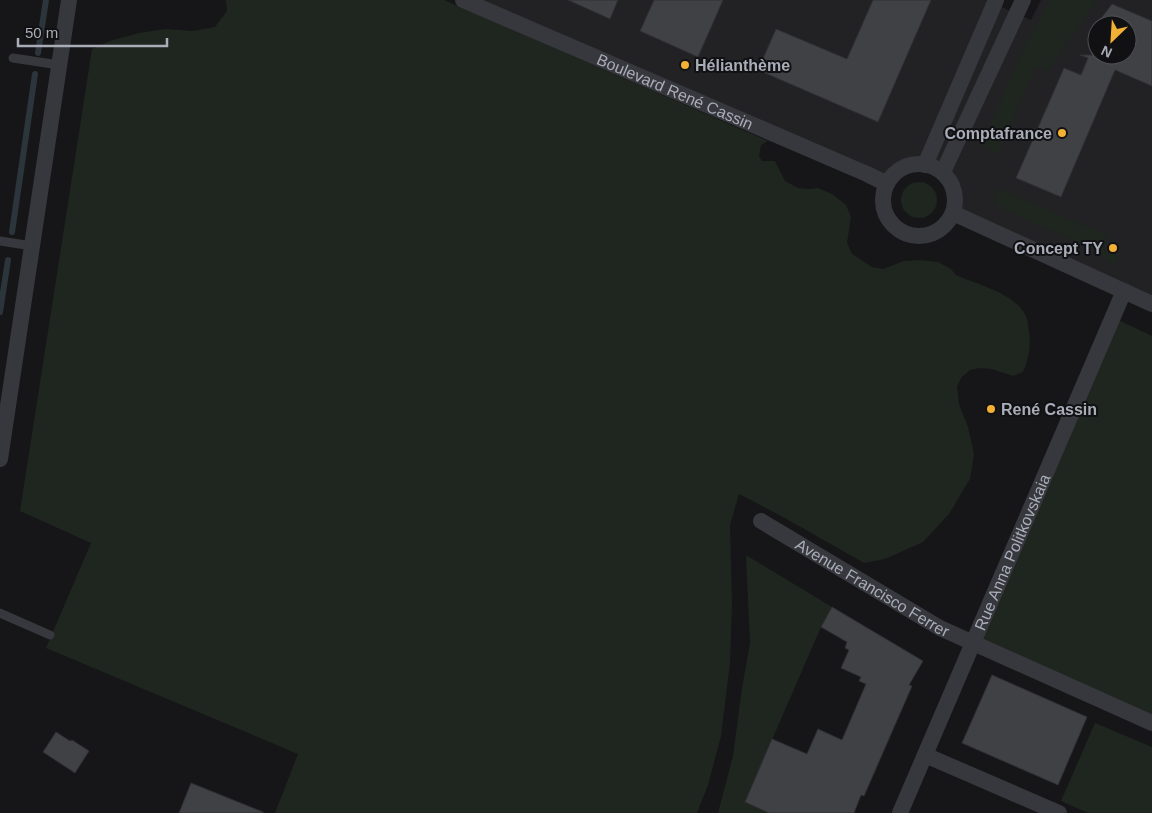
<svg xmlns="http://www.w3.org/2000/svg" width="1152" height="813" font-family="Arial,sans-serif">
<rect width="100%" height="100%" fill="#161618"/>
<!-- built -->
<path fill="#222225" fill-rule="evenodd" d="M 463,0 L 986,0 L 1031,20 L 1041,0 L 1152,0 L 1152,304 L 955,206 L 955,194 L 951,182 L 943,172 L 932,166 L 919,163 L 909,165 L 897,171 L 889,180 ZM 1097,25 L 1127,25 L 1127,55 L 1097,55 Z"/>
<!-- green -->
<g fill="#1e261f">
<path d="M 226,0 L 444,0 L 768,141 L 761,145 L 759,156 L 762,161 L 775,161 L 785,181 L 798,188 L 810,189 L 818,188 L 832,194 L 846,205 L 851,217 L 847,243 L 852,254 L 872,267 L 883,269 L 904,261 L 921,260 L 938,262 L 951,269 L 956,275 C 978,285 1019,294 1027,319 C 1028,323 1028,327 1029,331 C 1031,345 1029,359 1023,372 L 1013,376 L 992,369 L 979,368 L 970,370 L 961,378 L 957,387 L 959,404 L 968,427 L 974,454 L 970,479 L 949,514 L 923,542 L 885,559 L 864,563 L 783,517 L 739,494 L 730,525 L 732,604 L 730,663 L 721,736 L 708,785 L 697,813 L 275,813 L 298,754 L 46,648 L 91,543 L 20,511 L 92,49 L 110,41 L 139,33 L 165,29 L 193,31 L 215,27 L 227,11 Z"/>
<path d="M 1051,0 L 1097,0 L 1048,71 L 1036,66 L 998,154 L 981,145 L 1026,43 Z"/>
<circle cx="919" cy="200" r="18"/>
<path d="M 997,188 L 1109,236 L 1103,250 L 1119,257 L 1115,265 L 1106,260 L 1100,252 L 1002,209 L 993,199 Z"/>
<path d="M 1112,317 L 1152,336 L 1152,723 L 973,643 Z"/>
<path d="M 746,555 L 832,607 L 821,627 L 745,802 L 769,813 L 718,813 L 733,756 L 742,688 L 750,643 Z"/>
<path d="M 1095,723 L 1152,747 L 1152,813 L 1088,813 L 1061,801 Z"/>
</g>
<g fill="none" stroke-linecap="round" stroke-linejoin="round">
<!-- stream -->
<g stroke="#2c353c" stroke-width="6">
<path d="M 38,53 L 46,0"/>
<path d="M 12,232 L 35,74"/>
<path d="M 0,312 L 8,260"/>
</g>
</g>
<!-- building -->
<g fill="#404145" stroke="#303034">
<path d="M 568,0 L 618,0 L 610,19 Z"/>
<path d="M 654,0 L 723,0 L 698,57 L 640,31 Z"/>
<path d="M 873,0 L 931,0 L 878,122 L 758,70 L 776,29 L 847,59 Z"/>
<path d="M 1112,4 L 1152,21 L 1152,86 L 1115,70 L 1061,197 L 1016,178 L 1064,68 L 1081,75 L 1088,58 L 1080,55 L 1127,55 L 1127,25 L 1096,25 Z"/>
<path d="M 832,607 L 923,661 L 909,685 L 912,686 L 864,796 L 861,795 L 854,813 L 769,813 L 745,802 L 772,739 L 807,754 L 818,729 L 842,740 L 866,684 L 859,681 L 861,677 L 841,668 L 849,650 L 845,648 L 847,642 L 821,627 Z"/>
<path d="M 992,675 L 1087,717 L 1058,785 L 962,743 Z"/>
<path d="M 56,732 L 70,741 L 72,740 L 89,751 L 75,773 L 43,752 Z"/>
<path d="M 191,783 L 263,812 L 263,813 L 179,813 Z"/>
</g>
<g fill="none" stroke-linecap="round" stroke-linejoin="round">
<!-- lane -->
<g stroke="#37383d" stroke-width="9">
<path d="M 13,58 L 59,65"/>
<path d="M 0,241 L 32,246"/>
<path d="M 0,613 L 50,635"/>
</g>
<!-- street -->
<g stroke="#37383d" stroke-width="16">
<path id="s1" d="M 463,0 L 867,174 L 887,184"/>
<circle cx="919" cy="200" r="36"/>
<path d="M 925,165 L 996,0"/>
<path d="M 943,172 L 1023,0"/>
<path d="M 953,213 L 1152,304"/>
<path d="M 0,459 L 69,0"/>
<path id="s2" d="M 761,521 L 940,628 L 1152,723"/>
<path d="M 925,755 L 1059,813"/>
<path id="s3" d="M 900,813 L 1124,291"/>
</g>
</g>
<!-- markers -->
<g fill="#f2b134" stroke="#111113" stroke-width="2">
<circle cx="685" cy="65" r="5"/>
<circle cx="1062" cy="133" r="5"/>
<circle cx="1113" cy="248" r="5"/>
<circle cx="991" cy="409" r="5"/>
</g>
<g text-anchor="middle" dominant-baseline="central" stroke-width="4" stroke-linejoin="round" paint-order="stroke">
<!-- poi labels -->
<g font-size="16" font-weight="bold" fill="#a8adb8" stroke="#111113" text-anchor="start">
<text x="695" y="65">Hélianthème</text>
<text x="1052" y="133" text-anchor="end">Comptafrance</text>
<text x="1103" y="248" text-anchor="end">Concept TY</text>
<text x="1001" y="409">René Cassin</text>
</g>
<!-- street labels -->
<g font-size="16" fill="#a8adb8" stroke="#111113">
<text stroke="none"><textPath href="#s1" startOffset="231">Boulevard René Cassin</textPath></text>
<text stroke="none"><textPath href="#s3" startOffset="284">Rue Anna Politkovskaia</textPath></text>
<text stroke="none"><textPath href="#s2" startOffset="130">Avenue Francisco Ferrer</textPath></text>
</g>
</g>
<!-- north arrow -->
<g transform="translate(1112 40) rotate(205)"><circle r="24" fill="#111113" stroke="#4d4f55"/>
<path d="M0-4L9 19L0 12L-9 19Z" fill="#f2b134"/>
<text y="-8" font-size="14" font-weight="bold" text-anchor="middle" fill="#a8adb8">N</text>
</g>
<!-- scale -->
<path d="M18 38v8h149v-8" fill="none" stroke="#a8adb8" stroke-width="2.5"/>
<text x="25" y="38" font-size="15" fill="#a8adb8" stroke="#111113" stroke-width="4" paint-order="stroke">50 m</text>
</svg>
